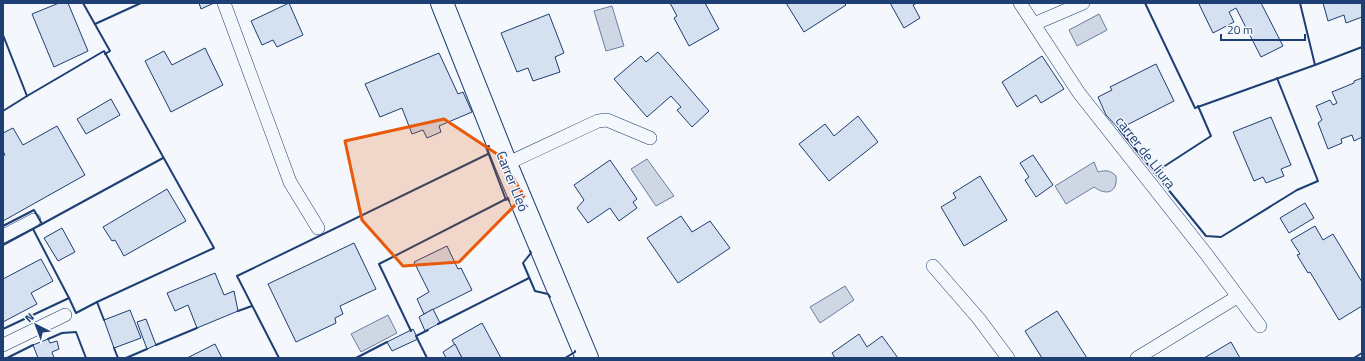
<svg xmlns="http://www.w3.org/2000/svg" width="1365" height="361" font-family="'Titillium Web',sans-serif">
<rect width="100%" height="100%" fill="#f4f7fb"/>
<!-- water -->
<g fill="#cfd7e4" stroke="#687fa3">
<path d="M 612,6 L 624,46 L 606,51 L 594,11 Z"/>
<path d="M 1099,14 L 1107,30 L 1077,46 L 1069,30 Z"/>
<path d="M 647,159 L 674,196 L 656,206 L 631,169 Z"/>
<path d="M 1094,162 L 1098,172 C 1106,170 1110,170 1116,176 C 1118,193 1106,196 1094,187 L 1066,204 L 1055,186 Z"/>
<path d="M 845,286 L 854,300 L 820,323 L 810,307 Z"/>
<path d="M 388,315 L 397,333 L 361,352 L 351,334 Z"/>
</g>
<!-- building -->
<g fill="#d5e0f0" stroke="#1d3f73">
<path d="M 59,3 L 68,3 L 88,51 L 54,67 L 32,14 Z"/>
<path d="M 199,3 L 214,3 L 201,9 Z"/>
<path d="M 289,3 L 303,35 L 277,47 L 273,40 L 262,45 L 251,21 Z"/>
<path d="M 670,3 L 705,3 L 719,29 L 689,46 L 674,18 L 677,16 Z"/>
<path d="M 786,3 L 844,3 L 846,5 L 804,32 Z"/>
<path d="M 890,3 L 917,3 L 913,5 L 920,18 L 904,28 Z"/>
<path d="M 1201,3 L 1261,3 L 1283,46 L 1261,57 L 1236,8 L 1229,12 L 1234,22 L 1213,33 L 1199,4 Z"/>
<path d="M 1323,3 L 1362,3 L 1362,17 L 1346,23 L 1344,15 L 1328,21 Z"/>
<path d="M 549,14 L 564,53 L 555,57 L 560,72 L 533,81 L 528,68 L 517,72 L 501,33 Z"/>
<path d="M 205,48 L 223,85 L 171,112 L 145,61 L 164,51 L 172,65 Z"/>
<path d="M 658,52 L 709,111 L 692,127 L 677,110 L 681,107 L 671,96 L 647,117 L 614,79 L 641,56 L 646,62 Z"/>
<path d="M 439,53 L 458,94 L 463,92 L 472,112 L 439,126 L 441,132 L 427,138 L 423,130 L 412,134 L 402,108 L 380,117 L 365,84 Z"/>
<path d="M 1042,56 L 1064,89 L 1041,103 L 1036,95 L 1017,107 L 1002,82 Z"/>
<path d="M 1156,64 L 1174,101 L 1119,129 L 1106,115 L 1098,97 L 1112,90 L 1110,87 Z"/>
<path d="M 1362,78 L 1362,137 L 1354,141 L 1352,135 L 1341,139 L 1342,143 L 1328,149 L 1318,123 L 1322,120 L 1316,106 L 1330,100 L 1333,105 L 1337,103 L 1332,92 L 1354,83 L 1354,81 Z"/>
<path d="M 111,99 L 120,115 L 86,134 L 77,119 Z"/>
<path d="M 858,116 L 878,142 L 829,181 L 799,144 L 825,124 L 834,136 Z"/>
<path d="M 1271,117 L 1291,165 L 1281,169 L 1284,176 L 1266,183 L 1263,177 L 1254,181 L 1233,132 Z"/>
<path d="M 57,126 L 85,175 L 3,221 L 3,156 L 5,155 L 3,151 L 3,133 L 13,128 L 23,145 Z"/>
<path d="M 1033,155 L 1053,185 L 1036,197 L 1025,180 L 1029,177 L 1020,163 Z"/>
<path d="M 610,160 L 637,199 L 633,202 L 637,208 L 619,221 L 610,208 L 588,223 L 577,208 L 584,200 L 574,185 Z"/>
<path d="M 980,176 L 1007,220 L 964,246 L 941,207 L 956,198 L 953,193 Z"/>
<path d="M 167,189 L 186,221 L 124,256 L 115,240 L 112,241 L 103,227 Z"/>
<path d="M 1305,203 L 1314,218 L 1289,233 L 1280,218 Z"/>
<path d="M 681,216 L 692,232 L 710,221 L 730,248 L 678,283 L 647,238 Z"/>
<path d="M 1315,226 L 1323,240 L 1333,234 L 1362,282 L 1362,306 L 1339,320 L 1310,272 L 1308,273 L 1297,255 L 1300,254 L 1291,240 Z"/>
<path d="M 62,228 L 75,252 L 58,261 L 44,238 Z"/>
<path d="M 354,243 L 376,289 L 340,306 L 343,314 L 335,318 L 336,323 L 296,342 L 268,284 Z"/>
<path d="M 447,246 L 458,269 L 461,268 L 472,290 L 424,314 L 417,299 L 429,292 L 414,262 Z"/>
<path d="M 41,259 L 53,281 L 31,293 L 37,304 L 3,322 L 3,279 Z"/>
<path d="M 215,273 L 224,295 L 234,291 L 238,311 L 197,328 L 188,305 L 175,311 L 167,293 Z"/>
<path d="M 433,309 L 440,323 L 425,331 L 419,317 Z"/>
<path d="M 130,310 L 141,338 L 114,348 L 104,320 Z"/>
<path d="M 1057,311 L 1087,358 L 1042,358 L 1025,331 Z"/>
<path d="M 146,319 L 156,345 L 147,349 L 137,322 Z"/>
<path d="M 482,323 L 501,358 L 462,358 L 452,340 Z"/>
<path d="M 413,329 L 418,339 L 392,351 L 387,342 Z"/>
<path d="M 859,334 L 867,347 L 882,336 L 898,358 L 835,358 L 832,353 Z"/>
<path d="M 48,339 L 50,343 L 57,341 L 59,349 L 52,352 L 54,358 L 38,358 L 33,345 Z"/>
<path d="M 1231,342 L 1240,358 L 1204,358 Z"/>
<path d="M 215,344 L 222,358 L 187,358 Z"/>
<path d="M 455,344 L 462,358 L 446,358 L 443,352 Z"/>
</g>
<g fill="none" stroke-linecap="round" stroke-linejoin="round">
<defs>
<g id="service">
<path d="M 224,3 L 290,182 L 318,228"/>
<path d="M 1020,3 L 1079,93 L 1207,255 L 1260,326"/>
<path d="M 1034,24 L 1083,3"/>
<path d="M 506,164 L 598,121 L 607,120 L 650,138"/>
<path d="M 3,236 L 34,220"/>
<path d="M 933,266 L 979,319 L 1008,358"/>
<path d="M 3,345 L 65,315"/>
<path d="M 1137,358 L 1237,297"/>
</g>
<path id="minor" d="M 442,3 L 506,164 L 587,358"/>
</defs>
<!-- service casing -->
<use href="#service" stroke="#1d3f73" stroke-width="14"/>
<!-- minor casing -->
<use href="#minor" stroke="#1d3f73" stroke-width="24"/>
<!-- service -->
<use href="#service" stroke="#f4f7fb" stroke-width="13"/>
<!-- minor -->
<use href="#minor" stroke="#f4f7fb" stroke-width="22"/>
<!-- wall -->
<g stroke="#1d3f73" stroke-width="2">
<path d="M 83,3 L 110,51 L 105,54"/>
<path d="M 1145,3 L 1195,108 L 1315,65"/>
<path d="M 1300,3 L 1315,65 L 1362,47"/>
<path d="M 95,24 L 141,3"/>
<path d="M 3,35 L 27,96 L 3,111"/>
<path d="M 27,96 L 104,51 L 214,248 L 97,302"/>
<path d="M 1119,129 L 1206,236 L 1221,237 L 1297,190 L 1318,181 L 1277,78"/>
<path d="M 489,146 L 486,147 L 506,200"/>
<path d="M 1154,173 L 1211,136 L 1198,106"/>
<path d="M 42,224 L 163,158"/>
<path d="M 3,226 L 34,210 L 42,224 L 3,245"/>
<path d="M 33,229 L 69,298"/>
<path d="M 530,251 L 531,253 L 523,263 L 535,291 L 548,294 L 550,297"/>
<path d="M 238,311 L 252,306"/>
<path d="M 438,324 L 529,278"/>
<path d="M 3,329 L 69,298 L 76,313 L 97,302 L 104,320"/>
<path d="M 411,331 L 379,264 L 508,198 L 509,201"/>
<path d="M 48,339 L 62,333 L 76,332 L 86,358"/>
<path d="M 156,345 L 197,328"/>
<path d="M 114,348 L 118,358"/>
<path d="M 7,358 L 33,345"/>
<path d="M 126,358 L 147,349"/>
<path d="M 279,358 L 237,276 L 488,154"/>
<path d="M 356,358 L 387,342"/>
<path d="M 427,358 L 416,336 L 428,330"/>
<path d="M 565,358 L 575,352 L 575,351"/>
<path d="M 1354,358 L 1362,353"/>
</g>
</g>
<!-- marked area -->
<path fill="#e8590c" fill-opacity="0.2" stroke="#e8590c" stroke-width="3" stroke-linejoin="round" d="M 444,119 L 500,156 L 524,196 L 459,262 L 403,266 L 362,220 L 345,141 Z"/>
<g text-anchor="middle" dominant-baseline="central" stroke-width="3" stroke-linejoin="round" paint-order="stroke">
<!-- street labels -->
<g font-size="14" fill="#1d3f73" stroke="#f4f7fb">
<text transform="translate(1146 152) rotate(52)">carrer de Lliura</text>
<text transform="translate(513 181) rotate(68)">Carrer Lleó</text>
</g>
</g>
<!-- border -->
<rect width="1365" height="361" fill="none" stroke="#1d3f73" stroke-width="8"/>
<!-- north arrow -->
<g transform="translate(36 325) rotate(318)" stroke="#f4f7fb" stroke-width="3" paint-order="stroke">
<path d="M0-3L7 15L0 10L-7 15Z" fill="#1d3f73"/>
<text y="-6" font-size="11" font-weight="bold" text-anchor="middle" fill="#1d3f73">N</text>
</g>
<!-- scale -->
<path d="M1221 34v6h84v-6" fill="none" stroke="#1d3f73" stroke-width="2"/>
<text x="1227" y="34" font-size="12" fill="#1d3f73" stroke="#f4f7fb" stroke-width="3" paint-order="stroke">20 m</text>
</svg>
